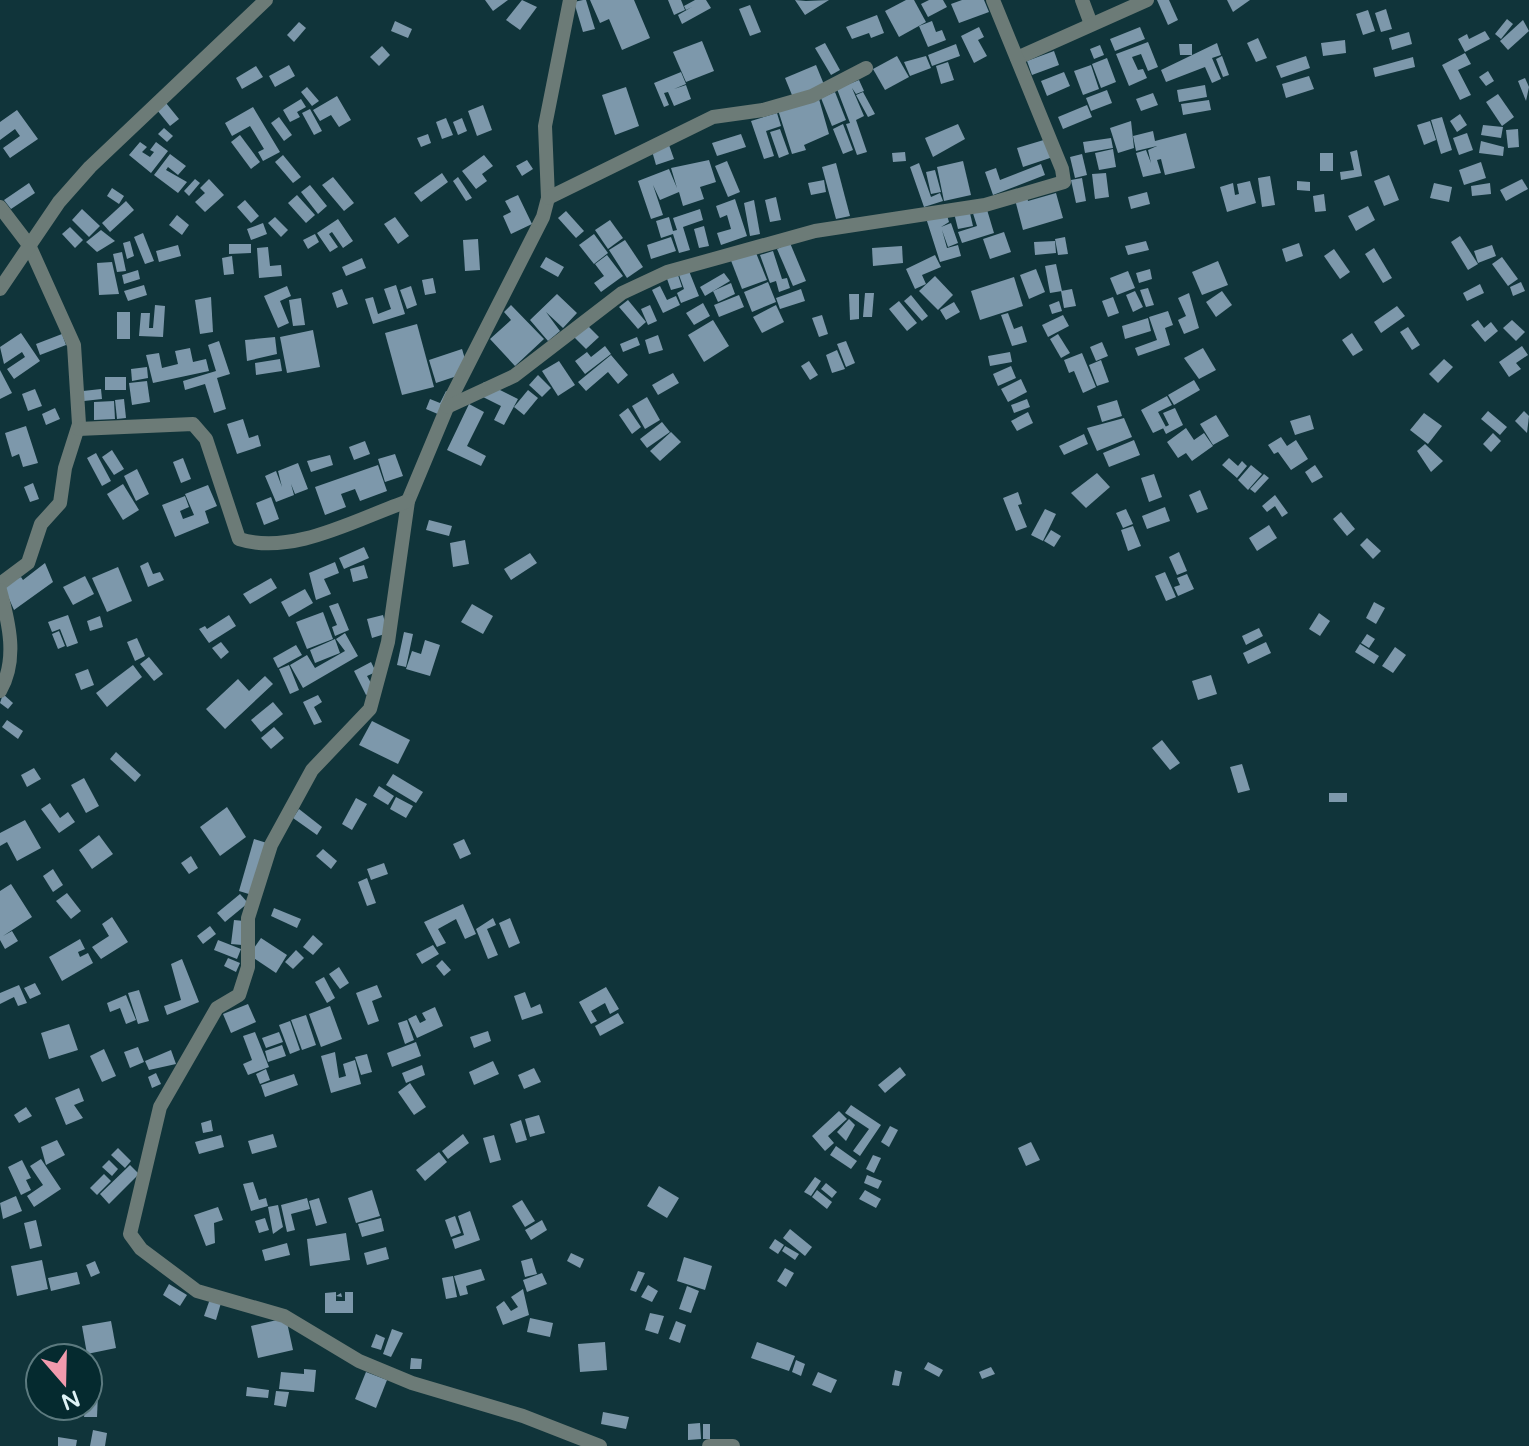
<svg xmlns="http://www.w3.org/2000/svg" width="1529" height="1446" font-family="'Varela Round',sans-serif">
<rect width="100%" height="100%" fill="#10343a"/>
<!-- building -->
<g fill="#7d98ab">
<path d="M 485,0 L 508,0 L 493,11 Z"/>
<path d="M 522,0 L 537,7 L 520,30 L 506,20 Z"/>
<path d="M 583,0 L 586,0 L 595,29 L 583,32 L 574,2 Z"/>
<path d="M 590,0 L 634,0 L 650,38 L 622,50 L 609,19 L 600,23 Z"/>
<path d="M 668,0 L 681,0 L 685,10 L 674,15 Z"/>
<path d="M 695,0 L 706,0 L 711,8 L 682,24 L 678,15 L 692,7 L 686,10 L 684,6 Z"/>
<path d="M 795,0 L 806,1 L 829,0 L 805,15 Z"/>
<path d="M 906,0 L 914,0 L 926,22 L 899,37 L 885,11 Z"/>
<path d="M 929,0 L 943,0 L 947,7 L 928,17 L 921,4 Z"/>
<path d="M 962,0 L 984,0 L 989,12 L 959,23 L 951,4 Z"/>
<path d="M 1157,0 L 1169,0 L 1178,20 L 1168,25 Z"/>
<path d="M 1227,0 L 1250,0 L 1233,12 Z"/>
<path d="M 750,5 L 761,32 L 750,36 L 739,9 Z"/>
<path d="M 1386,9 L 1392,29 L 1381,32 L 1375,13 Z"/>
<path d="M 1368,10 L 1375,31 L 1363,35 L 1356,14 Z"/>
<path d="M 877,15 L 884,33 L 871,38 L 869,33 L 852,39 L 846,27 Z"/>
<path d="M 1507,19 L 1513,24 L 1501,39 L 1495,34 Z"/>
<path d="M 1523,20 L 1529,31 L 1508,50 L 1500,41 Z"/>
<path d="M 395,21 L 412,29 L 408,38 L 391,31 Z"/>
<path d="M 932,21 L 936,32 L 942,30 L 946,40 L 928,47 L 919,26 Z"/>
<path d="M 299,22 L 306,28 L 294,42 L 287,35 Z"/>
<path d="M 979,27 L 984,37 L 978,40 L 987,56 L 974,63 L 961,36 Z"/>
<path d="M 1140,27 L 1145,39 L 1115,51 L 1110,39 Z"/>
<path d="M 1485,31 L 1490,39 L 1465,52 L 1458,39 L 1467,34 L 1469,39 Z"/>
<path d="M 1409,32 L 1412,44 L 1392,50 L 1389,38 Z"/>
<path d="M 1258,38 L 1267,58 L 1256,62 L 1247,43 Z"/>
<path d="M 1345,40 L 1346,53 L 1323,56 L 1321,43 Z"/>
<path d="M 702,41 L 714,71 L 686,82 L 673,52 Z"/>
<path d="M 1148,42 L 1158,67 L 1148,71 L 1141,54 L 1132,57 L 1138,70 L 1143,69 L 1147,78 L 1129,86 L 1116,54 Z"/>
<path d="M 825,43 L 840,70 L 831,75 L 815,48 Z"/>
<path d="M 1217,43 L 1221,55 L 1212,58 L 1221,79 L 1212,83 L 1205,67 L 1166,82 L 1161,70 Z"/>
<path d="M 956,44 L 960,56 L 932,66 L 928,55 Z"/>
<path d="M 1179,44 L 1192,44 L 1192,55 L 1180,55 Z"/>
<path d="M 1100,45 L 1104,55 L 1094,59 L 1090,49 Z"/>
<path d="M 382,46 L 390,55 L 379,66 L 370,57 Z"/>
<path d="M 1054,51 L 1059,65 L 1032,75 L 1027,61 Z"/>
<path d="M 1465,53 L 1471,64 L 1458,70 L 1471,95 L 1460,100 L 1442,65 Z"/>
<path d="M 897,56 L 909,77 L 885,90 L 873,69 Z"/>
<path d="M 926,56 L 931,68 L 910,76 L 904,62 Z"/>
<path d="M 1222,56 L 1229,75 L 1223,77 L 1216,59 Z"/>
<path d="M 1306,56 L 1310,68 L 1281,78 L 1276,66 Z"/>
<path d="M 1413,57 L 1415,67 L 1375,77 L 1373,68 Z"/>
<path d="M 1107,58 L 1116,82 L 1101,88 L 1092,64 Z"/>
<path d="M 948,62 L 954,80 L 941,84 L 936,66 Z"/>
<path d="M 289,65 L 295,76 L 275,87 L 269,76 Z"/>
<path d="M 816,65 L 825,87 L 794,100 L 785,78 Z"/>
<path d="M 1091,65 L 1099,89 L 1083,95 L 1074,71 Z"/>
<path d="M 256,66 L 263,77 L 242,89 L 236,78 Z"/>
<path d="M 1488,71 L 1494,81 L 1486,86 L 1479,77 Z"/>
<path d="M 681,72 L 686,84 L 674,89 L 686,85 L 691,99 L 674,106 L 668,92 L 664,93 L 669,105 L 664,107 L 654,83 Z"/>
<path d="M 1064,72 L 1070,86 L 1047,96 L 1041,81 Z"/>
<path d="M 1309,76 L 1314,89 L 1286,98 L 1282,84 Z"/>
<path d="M 1525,78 L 1529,87 L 1526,101 L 1518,81 Z"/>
<path d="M 859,80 L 864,91 L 856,94 L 852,88 L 864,116 L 856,120 L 867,152 L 857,155 L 846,124 L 850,123 L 837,89 Z"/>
<path d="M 1205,85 L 1207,97 L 1179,102 L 1177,90 Z"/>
<path d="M 307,87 L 319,101 L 312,106 L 301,92 Z"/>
<path d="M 626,87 L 639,126 L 615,135 L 602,95 Z"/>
<path d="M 1107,90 L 1112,103 L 1091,111 L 1086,98 Z"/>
<path d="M 835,92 L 846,120 L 832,126 L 821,98 Z"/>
<path d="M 863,92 L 875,114 L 868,117 L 856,95 Z"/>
<path d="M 1153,93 L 1158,105 L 1141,111 L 1136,99 Z"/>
<path d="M 1498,94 L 1514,117 L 1502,126 L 1486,102 Z"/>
<path d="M 337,96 L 351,120 L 339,127 L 331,115 L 320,121 L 313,110 Z"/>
<path d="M 301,99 L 306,107 L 297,112 L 300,117 L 290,122 L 283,110 Z"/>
<path d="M 819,99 L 829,134 L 804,145 L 806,150 L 792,154 L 778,110 Z"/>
<path d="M 1209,100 L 1211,110 L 1183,115 L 1181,104 Z"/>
<path d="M 166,103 L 179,119 L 170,126 L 157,110 Z"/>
<path d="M 483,105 L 492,130 L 477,136 L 468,111 Z"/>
<path d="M 1087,105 L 1092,117 L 1063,129 L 1058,117 Z"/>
<path d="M 253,107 L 280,152 L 263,161 L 258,152 L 264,149 L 250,126 L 232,136 L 225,123 Z"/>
<path d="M 310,109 L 322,131 L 314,135 L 302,113 Z"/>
<path d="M 17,110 L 38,139 L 10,158 L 3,148 L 20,136 L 15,129 L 0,140 L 0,122 Z"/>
<path d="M 777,113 L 781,126 L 766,131 L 774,156 L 764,159 L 751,121 Z"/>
<path d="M 1460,114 L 1467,125 L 1457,132 L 1450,121 Z"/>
<path d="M 279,117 L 292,135 L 284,141 L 271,123 Z"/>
<path d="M 1442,117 L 1452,150 L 1441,154 L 1431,120 Z"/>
<path d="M 446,118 L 453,135 L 442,139 L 436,122 Z"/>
<path d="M 462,118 L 467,131 L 458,135 L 453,122 Z"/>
<path d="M 1131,121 L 1134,148 L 1118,153 L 1110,128 Z"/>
<path d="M 1430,121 L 1436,140 L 1424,145 L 1417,125 Z"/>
<path d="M 843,124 L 853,150 L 843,154 L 833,129 Z"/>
<path d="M 958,124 L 965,139 L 933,157 L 925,138 Z"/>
<path d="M 1483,125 L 1503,127 L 1501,138 L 1481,135 Z"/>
<path d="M 164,128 L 173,136 L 167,142 L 158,134 Z"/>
<path d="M 780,129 L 789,154 L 779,158 L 770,132 Z"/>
<path d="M 1518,129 L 1519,147 L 1508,148 L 1506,130 Z"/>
<path d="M 1153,131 L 1155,141 L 1186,133 L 1195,168 L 1165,175 L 1161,159 L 1157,160 L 1161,173 L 1143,177 L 1136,153 L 1146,150 L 1151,163 L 1148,150 L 1157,146 L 1136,151 L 1133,136 Z"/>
<path d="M 1467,133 L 1473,150 L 1459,155 L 1453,138 Z"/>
<path d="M 428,134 L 431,143 L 421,147 L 417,138 Z"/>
<path d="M 741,134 L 746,147 L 717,156 L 712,143 Z"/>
<path d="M 240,135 L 260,162 L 251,169 L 231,142 Z"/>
<path d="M 1111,138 L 1113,148 L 1085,153 L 1083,142 Z"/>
<path d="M 1047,139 L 1053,157 L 1023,167 L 1017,148 Z"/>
<path d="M 1481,141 L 1504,147 L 1503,156 L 1479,153 Z"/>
<path d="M 140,142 L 147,147 L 142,152 L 150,157 L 154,152 L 150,150 L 156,142 L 168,151 L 151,173 L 129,155 Z"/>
<path d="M 669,145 L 674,159 L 656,165 L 652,151 Z"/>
<path d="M 1113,149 L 1116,167 L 1099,170 L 1095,153 Z"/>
<path d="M 1357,150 L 1362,176 L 1341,180 L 1340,172 L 1354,170 L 1350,152 Z"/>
<path d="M 905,152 L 906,161 L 893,162 L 892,153 Z"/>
<rect x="1320" y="153" width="13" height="18"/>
<path d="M 170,154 L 186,166 L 178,175 L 168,167 L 166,170 L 187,182 L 178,193 L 154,175 Z"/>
<path d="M 1082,154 L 1087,175 L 1075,178 L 1070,157 Z"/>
<path d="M 283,155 L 301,177 L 293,183 L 275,162 Z"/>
<path d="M 484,155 L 493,166 L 482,174 L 487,181 L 476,189 L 462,171 Z"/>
<path d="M 527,160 L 533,169 L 522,176 L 516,166 Z"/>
<path d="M 709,160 L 716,182 L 700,187 L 704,199 L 683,206 L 679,192 L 660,200 L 653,185 L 663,215 L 651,219 L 638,181 L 669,169 L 677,188 L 671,168 Z"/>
<path d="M 727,161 L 740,192 L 728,197 L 715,166 Z"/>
<path d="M 963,161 L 971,195 L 944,201 L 937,167 Z"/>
<path d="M 1481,162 L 1486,178 L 1464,185 L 1459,170 Z"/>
<path d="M 836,163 L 850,216 L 836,219 L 822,167 Z"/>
<path d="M 919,163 L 931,197 L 940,193 L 943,201 L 924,207 L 910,167 Z"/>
<path d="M 1041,164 L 1045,175 L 993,195 L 985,172 L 996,168 L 1000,180 Z"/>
<path d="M 935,170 L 941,192 L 931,194 L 926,172 Z"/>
<path d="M 442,173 L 448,182 L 421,202 L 414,193 Z"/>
<path d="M 1106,173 L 1109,197 L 1095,199 L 1092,174 Z"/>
<path d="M 1389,175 L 1399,200 L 1384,206 L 1374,181 Z"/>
<path d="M 1270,176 L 1275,205 L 1262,207 L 1258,178 Z"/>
<path d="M 333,177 L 354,203 L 344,211 L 322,185 Z"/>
<path d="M 458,177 L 472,198 L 466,201 L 453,181 Z"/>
<path d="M 1082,178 L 1086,201 L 1076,203 L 1071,180 Z"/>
<path d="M 195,179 L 200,183 L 189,196 L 184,191 Z"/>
<path d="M 209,179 L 224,195 L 205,212 L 195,202 L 205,193 L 200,188 Z"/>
<path d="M 1522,179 L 1528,189 L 1506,201 L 1500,190 Z"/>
<path d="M 824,180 L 826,192 L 811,195 L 808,183 Z"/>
<path d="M 1250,181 L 1256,203 L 1227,212 L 1220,187 L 1233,183 L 1235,195 L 1239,194 L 1237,184 Z"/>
<path d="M 1297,181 L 1310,182 L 1310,191 L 1297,190 Z"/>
<path d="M 29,183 L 35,193 L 11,209 L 4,200 Z"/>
<path d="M 1434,183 L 1452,187 L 1449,202 L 1430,198 Z"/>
<path d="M 1490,183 L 1491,194 L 1472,196 L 1471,186 Z"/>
<path d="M 310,185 L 327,206 L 318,214 L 301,192 Z"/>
<path d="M 112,188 L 124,196 L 119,204 L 107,196 Z"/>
<path d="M 1147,192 L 1150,204 L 1131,209 L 1128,197 Z"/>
<path d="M 1026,193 L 1028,201 L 1056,193 L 1063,218 L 1023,230 L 1014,196 Z"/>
<path d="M 1324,194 L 1326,211 L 1315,212 L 1313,196 Z"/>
<path d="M 297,195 L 315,215 L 306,223 L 288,203 Z"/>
<path d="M 518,195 L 532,224 L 511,234 L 503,216 L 511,212 L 505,201 Z"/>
<path d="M 776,197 L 781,220 L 770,222 L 765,200 Z"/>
<path d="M 735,199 L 747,236 L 721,245 L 717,233 L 731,229 L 727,215 L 720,218 L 716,206 Z"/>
<path d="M 245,200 L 259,216 L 251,223 L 237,207 Z"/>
<path d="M 754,200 L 760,234 L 750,236 L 744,203 Z"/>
<path d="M 126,201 L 134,210 L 110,232 L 102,223 Z"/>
<path d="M 985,203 L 994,233 L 962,243 L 958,232 L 977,226 L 971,207 Z"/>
<path d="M 1368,206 L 1375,220 L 1356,231 L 1348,216 Z"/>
<path d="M 82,209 L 100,226 L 89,237 L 72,220 Z"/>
<path d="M 700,209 L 703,220 L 683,227 L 690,250 L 679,253 L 673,234 L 661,238 L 656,221 L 669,217 L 673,231 L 677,230 L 673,218 Z"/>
<path d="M 969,209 L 973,226 L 958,229 L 954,213 Z"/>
<path d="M 566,211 L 584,231 L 576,238 L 558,218 Z"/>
<path d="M 946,212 L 949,222 L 941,227 L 951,223 L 958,243 L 948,247 L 942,230 L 947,248 L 958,245 L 961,256 L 940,262 L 926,218 Z"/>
<path d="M 177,215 L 189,225 L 182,235 L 169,225 Z"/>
<path d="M 275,217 L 288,230 L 281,237 L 268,223 Z"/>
<path d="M 395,217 L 409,236 L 398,244 L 384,224 Z"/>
<path d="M 338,219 L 353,241 L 343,248 L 332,232 L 329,234 L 338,247 L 330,252 L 317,233 Z"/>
<path d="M 610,220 L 623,238 L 608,249 L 595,230 Z"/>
<path d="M 263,223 L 267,234 L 251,240 L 247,229 Z"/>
<path d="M 704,226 L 709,246 L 699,248 L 694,229 Z"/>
<path d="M 70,227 L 83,240 L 75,248 L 62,234 Z"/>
<path d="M 101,230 L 115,241 L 97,252 L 86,242 Z"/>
<path d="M 1004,232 L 1011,252 L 990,259 L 983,239 Z"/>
<path d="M 143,233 L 154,261 L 145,264 L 134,237 Z"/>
<path d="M 315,234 L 319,242 L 308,249 L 303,240 Z"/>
<path d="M 594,234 L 608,253 L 594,264 L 579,245 Z"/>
<path d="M 1460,236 L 1478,264 L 1468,270 L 1451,242 Z"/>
<path d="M 671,237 L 676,251 L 651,259 L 647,245 Z"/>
<path d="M 1065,237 L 1068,254 L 1058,255 L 1055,239 Z"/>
<path d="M 478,239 L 480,270 L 465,271 L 463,240 Z"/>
<path d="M 625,240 L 643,267 L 627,278 L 609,250 Z"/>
<path d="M 130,241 L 134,256 L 127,259 L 123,243 Z"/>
<path d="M 1055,241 L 1056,253 L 1035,255 L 1034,242 Z"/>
<path d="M 1146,241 L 1149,250 L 1128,255 L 1125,246 Z"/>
<path d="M 790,243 L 806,281 L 793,286 L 777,249 Z"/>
<path d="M 1299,243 L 1303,256 L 1286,262 L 1282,249 Z"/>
<path d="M 229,244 L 251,244 L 251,253 L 229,254 Z"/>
<path d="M 178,245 L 181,256 L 159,262 L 156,251 Z"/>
<path d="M 1492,245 L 1496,256 L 1478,263 L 1474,251 Z"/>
<path d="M 902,246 L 903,263 L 873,266 L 872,248 Z"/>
<path d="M 268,247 L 270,266 L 281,265 L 282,276 L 259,278 L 257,248 Z"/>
<path d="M 754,248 L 767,280 L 742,289 L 730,258 Z"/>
<path d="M 1374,248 L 1392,278 L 1383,283 L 1365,254 Z"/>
<path d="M 1334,249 L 1350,272 L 1340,279 L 1324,256 Z"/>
<path d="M 773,251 L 782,279 L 787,278 L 790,288 L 779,292 L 776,281 L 770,283 L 760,255 Z"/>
<path d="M 122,252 L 126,271 L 117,272 L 113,254 Z"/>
<path d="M 607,255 L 623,276 L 601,292 L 594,283 L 604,276 L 595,264 Z"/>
<path d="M 935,255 L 941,267 L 922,275 L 926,284 L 915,289 L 906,269 Z"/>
<path d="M 232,256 L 234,274 L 224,275 L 222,258 Z"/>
<path d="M 546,257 L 564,267 L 558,277 L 540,267 Z"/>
<path d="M 1502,257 L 1518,279 L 1508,286 L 1492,264 Z"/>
<path d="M 362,258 L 366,268 L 346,276 L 342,267 Z"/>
<path d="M 1218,261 L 1228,285 L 1202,295 L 1192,272 Z"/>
<path d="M 112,262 L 119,294 L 99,295 L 97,263 Z"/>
<path d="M 1056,264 L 1062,291 L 1050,293 L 1045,266 Z"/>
<path d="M 1036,269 L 1045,292 L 1029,299 L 1020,275 Z"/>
<path d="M 1150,269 L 1152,279 L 1139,283 L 1136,273 Z"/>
<path d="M 138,270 L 140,279 L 124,284 L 122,275 Z"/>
<path d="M 689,271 L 699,296 L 681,303 L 677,293 L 684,289 L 679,275 Z"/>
<path d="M 1128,271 L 1135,288 L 1117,295 L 1110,278 Z"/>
<path d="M 677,272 L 682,287 L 671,290 L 666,276 Z"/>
<path d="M 724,273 L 730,281 L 705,296 L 700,287 Z"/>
<path d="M 935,276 L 953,295 L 938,310 L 919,291 Z"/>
<path d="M 1014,277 L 1023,306 L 980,320 L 971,291 Z"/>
<path d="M 433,278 L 436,293 L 425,295 L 422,280 Z"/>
<path d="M 768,282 L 776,302 L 752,312 L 744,292 Z"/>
<path d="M 1521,282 L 1525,291 L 1513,296 L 1510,287 Z"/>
<path d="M 731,283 L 735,294 L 718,302 L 713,291 Z"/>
<path d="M 1480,284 L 1484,293 L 1467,301 L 1463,293 Z"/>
<path d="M 144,285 L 147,295 L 128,301 L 124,291 Z"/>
<path d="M 396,285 L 405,314 L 373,324 L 365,299 L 373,297 L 378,314 L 391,309 L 384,289 Z"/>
<path d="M 287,286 L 291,296 L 280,301 L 289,323 L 278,328 L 264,296 Z"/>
<path d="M 411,286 L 417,305 L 407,309 L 400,290 Z"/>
<path d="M 660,286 L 667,300 L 676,296 L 680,305 L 663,313 L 652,290 Z"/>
<path d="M 1148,288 L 1154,305 L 1146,307 L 1140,290 Z"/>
<path d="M 342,289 L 348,304 L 337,308 L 332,293 Z"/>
<path d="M 801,289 L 805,301 L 780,309 L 776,298 Z"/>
<path d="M 1072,289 L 1076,306 L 1064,308 L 1061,291 Z"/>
<path d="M 1135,291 L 1143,307 L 1133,312 L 1126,295 Z"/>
<path d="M 1222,291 L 1232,305 L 1216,317 L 1206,302 Z"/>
<path d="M 865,293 L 874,293 L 872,317 L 863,317 Z"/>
<path d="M 1189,293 L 1199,328 L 1184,334 L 1178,320 L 1186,316 L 1178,298 Z"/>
<path d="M 557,294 L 577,313 L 563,328 L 546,312 L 560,331 L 548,341 L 530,320 Z"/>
<path d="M 849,294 L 859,294 L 859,319 L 850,320 Z"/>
<path d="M 739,295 L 744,307 L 719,317 L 714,305 Z"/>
<path d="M 911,295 L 928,316 L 922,321 L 904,301 Z"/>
<path d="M 211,297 L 213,332 L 200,334 L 195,300 Z"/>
<path d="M 1113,297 L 1119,313 L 1108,317 L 1102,301 Z"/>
<path d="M 301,298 L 305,325 L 293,326 L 289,300 Z"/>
<path d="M 628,300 L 646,322 L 638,329 L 619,307 Z"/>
<path d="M 899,301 L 917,323 L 907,331 L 889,309 Z"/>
<path d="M 1059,301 L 1062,311 L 1052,314 L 1049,305 Z"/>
<path d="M 954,302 L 960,312 L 946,320 L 940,310 Z"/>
<path d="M 703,303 L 710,316 L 694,325 L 686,313 Z"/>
<path d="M 155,305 L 165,306 L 163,337 L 139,336 L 141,313 L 150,313 L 149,328 L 153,328 Z"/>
<path d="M 511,305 L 544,339 L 515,366 L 490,339 L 511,320 L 504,312 Z"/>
<path d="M 650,305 L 657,321 L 648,325 L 641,309 Z"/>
<path d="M 776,305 L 784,322 L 762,333 L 753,317 Z"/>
<path d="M 1397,306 L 1405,316 L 1381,333 L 1374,322 Z"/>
<path d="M 1168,311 L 1173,325 L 1165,328 L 1170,345 L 1138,356 L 1135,348 L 1157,340 L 1149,317 Z"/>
<rect x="117" y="312" width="13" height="27"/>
<path d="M 1008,313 L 1014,329 L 1022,326 L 1027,342 L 1012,346 L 1001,315 Z"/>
<path d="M 822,315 L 828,334 L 819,337 L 812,318 Z"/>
<path d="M 1063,315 L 1069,326 L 1048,337 L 1042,325 Z"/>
<path d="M 1148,318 L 1151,331 L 1125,339 L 1122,326 Z"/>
<path d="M 713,320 L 729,346 L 704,362 L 688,335 Z"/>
<path d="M 1478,320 L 1484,328 L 1491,322 L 1498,331 L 1485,342 L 1471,325 Z"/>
<path d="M 1512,320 L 1525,332 L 1516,341 L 1503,328 Z"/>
<path d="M 585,323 L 599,337 L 586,349 L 573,336 Z"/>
<path d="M 417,324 L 434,387 L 402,395 L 385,333 Z"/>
<path d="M 1408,327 L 1420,345 L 1412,350 L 1400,332 Z"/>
<path d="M 313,330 L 320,367 L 287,373 L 280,337 Z"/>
<path d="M 21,333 L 40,361 L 14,379 L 7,369 L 25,357 L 22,352 L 4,364 L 0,347 Z"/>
<path d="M 1352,333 L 1363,350 L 1353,356 L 1342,340 Z"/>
<path d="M 62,334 L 66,345 L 40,355 L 36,344 Z"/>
<path d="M 1058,334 L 1070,353 L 1061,358 L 1050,339 Z"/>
<path d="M 658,335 L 663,350 L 649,354 L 645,340 Z"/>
<path d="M 275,337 L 277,354 L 247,361 L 245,340 Z"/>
<path d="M 637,337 L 640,345 L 623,352 L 620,344 Z"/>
<path d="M 219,341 L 230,374 L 217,378 L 226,409 L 214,413 L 205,384 L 185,390 L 183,381 L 216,371 L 208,345 Z"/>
<path d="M 846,341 L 855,363 L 846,367 L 837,344 Z"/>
<path d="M 1102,342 L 1108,356 L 1096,361 L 1090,347 Z"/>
<path d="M 605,346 L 611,354 L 585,374 L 575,361 L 587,352 L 591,357 Z"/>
<path d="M 1522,346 L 1528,355 L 1516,363 L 1521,369 L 1509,377 L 1499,362 Z"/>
<path d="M 190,348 L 193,362 L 206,359 L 209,371 L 153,383 L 146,355 L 159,353 L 162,368 L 178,364 L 175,351 Z"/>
<path d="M 1203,348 L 1216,370 L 1199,379 L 1184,358 Z"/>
<path d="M 462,349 L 469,372 L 436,383 L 429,360 Z"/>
<path d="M 837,350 L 845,369 L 832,373 L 826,355 Z"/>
<path d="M 1010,352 L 1012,362 L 990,366 L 988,356 Z"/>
<path d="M 1082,353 L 1096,387 L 1083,393 L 1074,371 L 1069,373 L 1064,360 Z"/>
<path d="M 611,355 L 628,375 L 618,384 L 608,372 L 586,391 L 578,382 Z"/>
<path d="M 280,359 L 282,371 L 256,375 L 255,363 Z"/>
<path d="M 1444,359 L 1453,367 L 1438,383 L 1429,374 Z"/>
<path d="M 1101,360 L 1109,382 L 1097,386 L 1089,365 Z"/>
<path d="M 559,361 L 575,385 L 558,396 L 542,371 Z"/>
<path d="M 809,361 L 818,375 L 810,380 L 801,366 Z"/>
<path d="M 1011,366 L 1016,378 L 998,386 L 993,374 Z"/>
<path d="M 147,367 L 148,378 L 132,381 L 131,369 Z"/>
<path d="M 0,370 L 12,393 L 0,399 Z"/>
<path d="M 673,373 L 679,383 L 658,395 L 652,385 Z"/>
<path d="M 538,375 L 551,388 L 542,397 L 529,385 Z"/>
<rect x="105" y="377" width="21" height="13"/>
<path d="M 1021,379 L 1027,392 L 1008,402 L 1001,389 Z"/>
<path d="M 1194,380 L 1200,390 L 1174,405 L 1168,395 Z"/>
<path d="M 147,381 L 150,402 L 132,405 L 129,383 Z"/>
<path d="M 484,382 L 518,399 L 504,425 L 494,420 L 501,406 L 477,394 Z"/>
<path d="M 35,389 L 42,406 L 28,411 L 22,394 Z"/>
<path d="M 101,389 L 102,399 L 84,401 L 83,391 Z"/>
<path d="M 528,390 L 538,398 L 524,415 L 514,407 Z"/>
<path d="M 446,391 L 457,395 L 447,418 L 426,409 L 430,399 L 440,403 Z"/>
<path d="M 1167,396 L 1172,405 L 1158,412 L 1166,427 L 1153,433 L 1141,410 Z"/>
<path d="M 647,397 L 660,420 L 645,429 L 632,406 Z"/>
<path d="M 124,399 L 126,418 L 117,419 L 115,400 Z"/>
<path d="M 1027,399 L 1030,407 L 1014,413 L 1011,405 Z"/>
<path d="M 1117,400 L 1122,416 L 1102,422 L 1097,406 Z"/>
<path d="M 114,401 L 115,419 L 94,420 L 94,402 Z"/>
<path d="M 469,404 L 484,412 L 467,446 L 486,456 L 481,466 L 447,450 Z"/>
<path d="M 55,408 L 60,419 L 46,425 L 42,414 Z"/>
<path d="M 628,408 L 641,427 L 632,434 L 619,415 Z"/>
<path d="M 1175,408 L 1183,425 L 1166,434 L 1163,428 L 1169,425 L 1163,413 Z"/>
<path d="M 1488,411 L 1507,427 L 1500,435 L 1481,419 Z"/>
<path d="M 1524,411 L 1529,416 L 1527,433 L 1515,421 Z"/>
<path d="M 1028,412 L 1033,423 L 1017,431 L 1011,421 Z"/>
<path d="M 1424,413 L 1442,426 L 1428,444 L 1410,430 Z"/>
<path d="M 1216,415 L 1229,436 L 1213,445 L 1200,424 Z"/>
<path d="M 1310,415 L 1314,429 L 1295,435 L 1290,421 Z"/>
<path d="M 1124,418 L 1132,437 L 1097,451 L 1087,428 Z"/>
<path d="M 243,419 L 249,438 L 258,435 L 261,446 L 237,454 L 227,424 Z"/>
<path d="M 662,422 L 670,432 L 647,448 L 640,439 Z"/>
<path d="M 26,426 L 38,463 L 23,467 L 19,454 L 12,457 L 5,433 Z"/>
<path d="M 1186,428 L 1194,440 L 1204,433 L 1213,446 L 1192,461 L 1186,453 L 1178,458 L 1167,442 Z"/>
<path d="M 671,432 L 681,442 L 660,461 L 650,451 Z"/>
<path d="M 1493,433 L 1501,441 L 1491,452 L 1483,444 Z"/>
<path d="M 1084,434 L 1088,444 L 1064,455 L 1059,446 Z"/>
<path d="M 1281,437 L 1287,446 L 1296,440 L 1308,459 L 1291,470 L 1278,452 L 1274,454 L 1268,445 Z"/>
<path d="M 1134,440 L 1140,455 L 1109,467 L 1103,453 Z"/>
<path d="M 365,441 L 370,454 L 354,460 L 349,447 Z"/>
<path d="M 1425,444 L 1443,461 L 1431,472 L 1417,451 Z"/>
<path d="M 112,450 L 124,469 L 114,475 L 102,457 Z"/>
<path d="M 96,453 L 111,481 L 102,486 L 87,458 Z"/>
<path d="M 395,454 L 403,476 L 385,482 L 378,459 Z"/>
<path d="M 330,455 L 333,465 L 311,472 L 307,461 Z"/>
<path d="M 183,458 L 191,479 L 181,483 L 173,462 Z"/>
<path d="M 1229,458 L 1238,466 L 1242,461 L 1247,466 L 1237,478 L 1222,465 Z"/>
<path d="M 298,463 L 308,489 L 295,494 L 291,484 L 294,495 L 276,502 L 265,476 L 276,471 L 282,487 L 278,471 Z"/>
<path d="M 378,465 L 387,491 L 360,501 L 355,489 L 341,494 L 346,507 L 325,515 L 315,487 Z"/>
<path d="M 1251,465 L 1262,474 L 1248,490 L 1238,480 Z"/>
<path d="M 1315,465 L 1323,477 L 1312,483 L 1305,472 Z"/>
<path d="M 137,469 L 149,494 L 136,501 L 124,476 Z"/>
<path d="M 1097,473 L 1110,487 L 1086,508 L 1071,493 Z"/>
<path d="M 1154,474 L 1162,497 L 1149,502 L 1141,478 Z"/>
<path d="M 1264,474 L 1269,478 L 1255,493 L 1250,489 Z"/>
<path d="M 33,483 L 39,499 L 30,502 L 24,487 Z"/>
<path d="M 123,484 L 139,510 L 123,520 L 107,494 Z"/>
<path d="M 208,485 L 217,506 L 205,511 L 209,523 L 175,537 L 162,505 L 185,496 L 189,507 L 180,511 L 183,519 L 194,515 L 185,494 Z"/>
<path d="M 1200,490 L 1208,509 L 1197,513 L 1189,495 Z"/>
<path d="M 1018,492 L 1022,504 L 1018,505 L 1027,527 L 1016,531 L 1003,498 Z"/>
<path d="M 1275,495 L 1288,513 L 1282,517 L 1275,506 L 1267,512 L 1262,506 Z"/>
<path d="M 271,497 L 279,519 L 264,525 L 256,503 Z"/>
<path d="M 1165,507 L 1170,521 L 1147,529 L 1142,516 Z"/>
<path d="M 1045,509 L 1056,514 L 1043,541 L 1031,535 Z"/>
<path d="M 1126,509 L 1133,524 L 1123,528 L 1116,513 Z"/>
<path d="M 1341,512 L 1355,529 L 1347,536 L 1333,519 Z"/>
<path d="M 429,520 L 452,526 L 449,536 L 426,530 Z"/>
<path d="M 1269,525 L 1277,538 L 1257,551 L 1249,538 Z"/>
<path d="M 1133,526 L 1141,546 L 1128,551 L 1121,530 Z"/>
<path d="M 1051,530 L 1061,536 L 1054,547 L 1044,541 Z"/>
<path d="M 1367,538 L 1381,551 L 1373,559 L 1360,545 Z"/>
<path d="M 465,540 L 469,564 L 453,567 L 450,543 Z"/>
<path d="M 364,547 L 369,558 L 344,569 L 339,558 Z"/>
<path d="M 1179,552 L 1187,571 L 1177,575 L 1169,557 Z"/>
<path d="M 530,553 L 537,563 L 511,580 L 504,569 Z"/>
<path d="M 148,562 L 153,574 L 160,572 L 164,580 L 148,587 L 140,566 Z"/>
<path d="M 335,562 L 339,573 L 324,579 L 331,594 L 316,600 L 309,573 Z"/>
<path d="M 45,563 L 53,582 L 14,610 L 3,585 L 21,577 L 23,580 Z"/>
<path d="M 364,565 L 368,578 L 353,582 L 350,569 Z"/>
<path d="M 118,567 L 132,601 L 107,612 L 92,578 Z"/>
<path d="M 1165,572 L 1176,597 L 1166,601 L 1155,576 Z"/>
<path d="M 1187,574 L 1194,589 L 1178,596 L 1174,587 L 1180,585 L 1177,578 Z"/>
<path d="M 85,576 L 94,594 L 73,605 L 63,587 Z"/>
<path d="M 271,578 L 277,588 L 250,604 L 243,594 Z"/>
<path d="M 305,589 L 313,603 L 289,617 L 281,602 Z"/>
<path d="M 1374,602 L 1385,608 L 1376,624 L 1366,618 Z"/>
<path d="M 338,603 L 349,630 L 335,636 L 332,627 L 337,625 L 329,606 Z"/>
<path d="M 472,604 L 493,616 L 483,634 L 461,622 Z"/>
<path d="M 323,612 L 333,639 L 307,649 L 296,622 Z"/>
<path d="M 1319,613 L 1330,621 L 1320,636 L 1309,629 Z"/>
<path d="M 68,615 L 78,643 L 67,647 L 60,629 L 52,632 L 48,622 Z"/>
<path d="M 229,615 L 236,626 L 209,643 L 199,629 L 205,626 L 207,629 Z"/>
<path d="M 383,615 L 388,633 L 372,638 L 367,619 Z"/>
<path d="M 100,616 L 103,627 L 90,631 L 87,621 Z"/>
<path d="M 1259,628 L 1263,636 L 1246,645 L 1242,636 Z"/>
<path d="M 59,631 L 65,646 L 58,649 L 52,634 Z"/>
<path d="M 404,632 L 413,634 L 406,667 L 397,665 Z"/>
<path d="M 345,633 L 358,656 L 303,688 L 290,665 L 307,655 L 315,668 L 345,651 L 336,639 Z"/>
<path d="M 1367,634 L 1375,639 L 1369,648 L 1361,643 Z"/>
<path d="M 137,638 L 145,656 L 135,661 L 127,642 Z"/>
<path d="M 335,639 L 340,653 L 315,663 L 310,650 Z"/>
<path d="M 425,640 L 440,645 L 430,676 L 406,669 L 412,651 L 421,654 Z"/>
<path d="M 221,642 L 229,652 L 221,659 L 212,648 Z"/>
<path d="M 1266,642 L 1271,653 L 1248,664 L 1243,653 Z"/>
<path d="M 1360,644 L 1379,656 L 1374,664 L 1355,652 Z"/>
<path d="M 296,645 L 302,655 L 278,668 L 273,658 Z"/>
<path d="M 1395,647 L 1406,655 L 1393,673 L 1382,666 Z"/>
<path d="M 149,657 L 163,674 L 154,681 L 140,664 Z"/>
<path d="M 371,662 L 376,672 L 367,676 L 375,690 L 366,695 L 354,671 Z"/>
<path d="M 133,665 L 142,677 L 107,707 L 96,693 Z"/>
<path d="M 289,665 L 299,690 L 290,694 L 279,669 Z"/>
<path d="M 88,669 L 94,685 L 81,690 L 75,674 Z"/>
<path d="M 1211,675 L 1217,694 L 1198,700 L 1192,681 Z"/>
<path d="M 265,676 L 273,684 L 225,729 L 206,709 L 238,679 L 249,691 Z"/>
<path d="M 3,694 L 13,703 L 8,709 L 0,703 Z"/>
<path d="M 318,695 L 322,702 L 314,707 L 322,722 L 314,725 L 303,702 Z"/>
<path d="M 273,702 L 283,714 L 261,732 L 251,720 Z"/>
<path d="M 7,720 L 23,731 L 18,739 L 2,727 Z"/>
<path d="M 372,721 L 410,740 L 398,764 L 359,745 Z"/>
<path d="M 274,727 L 284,738 L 271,749 L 261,738 Z"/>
<path d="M 1162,740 L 1180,763 L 1170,770 L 1152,748 Z"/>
<path d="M 116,752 L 141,775 L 135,782 L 110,759 Z"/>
<path d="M 1242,764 L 1250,790 L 1238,793 L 1230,767 Z"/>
<path d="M 34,768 L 41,779 L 27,787 L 21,775 Z"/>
<path d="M 393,774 L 423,792 L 416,803 L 386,785 Z"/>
<path d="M 84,778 L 99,806 L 86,813 L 71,785 Z"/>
<path d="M 379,786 L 394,796 L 388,805 L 373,796 Z"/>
<rect x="1329" y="793" width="18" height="9"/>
<path d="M 396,797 L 413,806 L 406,818 L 390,809 Z"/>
<path d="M 356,798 L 367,804 L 352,830 L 342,824 Z"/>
<path d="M 50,803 L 60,818 L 68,812 L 75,822 L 59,833 L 41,809 Z"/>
<path d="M 227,807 L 246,837 L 220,856 L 200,827 Z"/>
<path d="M 299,809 L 322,827 L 317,835 L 293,818 Z"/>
<path d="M 25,820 L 41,848 L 17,861 L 7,842 L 0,846 L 0,833 Z"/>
<path d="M 99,835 L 113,854 L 92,869 L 79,850 Z"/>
<path d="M 254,839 L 267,843 L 252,895 L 239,891 Z"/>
<path d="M 464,839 L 471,854 L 460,859 L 453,844 Z"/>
<path d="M 323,849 L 337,861 L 331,869 L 316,856 Z"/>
<path d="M 191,856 L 198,868 L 189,874 L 181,863 Z"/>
<path d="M 384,863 L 388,874 L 371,880 L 367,869 Z"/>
<path d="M 53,869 L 63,885 L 53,892 L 43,876 Z"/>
<path d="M 367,878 L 376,903 L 367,906 L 358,882 Z"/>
<path d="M 11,884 L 32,917 L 3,936 L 12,931 L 18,941 L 5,949 L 0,940 L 0,891 Z"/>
<path d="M 67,893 L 81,911 L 71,919 L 56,901 Z"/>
<path d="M 240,894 L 248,903 L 225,922 L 217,913 Z"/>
<path d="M 463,904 L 476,934 L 465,939 L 456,919 L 438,929 L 446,943 L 437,947 L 424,922 Z"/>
<path d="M 274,908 L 301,919 L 297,928 L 271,916 Z"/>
<path d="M 112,917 L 128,942 L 101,959 L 92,947 L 109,936 L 102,924 Z"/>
<path d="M 493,918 L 496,925 L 487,929 L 498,955 L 488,959 L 476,929 Z"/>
<path d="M 510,918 L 520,943 L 509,948 L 499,923 Z"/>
<path d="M 234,920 L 244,921 L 242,945 L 231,944 Z"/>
<path d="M 210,926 L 216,934 L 203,944 L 197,936 Z"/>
<path d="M 313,935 L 323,944 L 313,955 L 303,947 Z"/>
<path d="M 261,938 L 287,955 L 276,973 L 249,955 Z"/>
<path d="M 80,939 L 85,949 L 78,952 L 80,957 L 88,953 L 93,963 L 62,981 L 49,957 Z"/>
<path d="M 218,940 L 241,949 L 237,959 L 214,950 Z"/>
<path d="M 433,945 L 439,954 L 422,964 L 416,954 Z"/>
<path d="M 296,950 L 304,958 L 293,969 L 285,962 Z"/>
<path d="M 228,958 L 240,963 L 236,972 L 224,966 Z"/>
<path d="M 182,959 L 199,1002 L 167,1015 L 164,1006 L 181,1000 L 171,964 Z"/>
<path d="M 442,960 L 451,970 L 444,976 L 436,966 Z"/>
<path d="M 339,967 L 349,983 L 340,989 L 329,974 Z"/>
<path d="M 324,977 L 335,998 L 327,1003 L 315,982 Z"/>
<path d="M 35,983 L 41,994 L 30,999 L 24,988 Z"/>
<path d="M 19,985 L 27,1003 L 18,1006 L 14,997 L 0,1004 L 0,993 Z"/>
<path d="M 377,985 L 382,997 L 372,1001 L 379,1021 L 368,1025 L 356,993 Z"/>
<path d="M 606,987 L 619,1009 L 610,1014 L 605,1003 L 591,1011 L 597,1021 L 591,1024 L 579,1002 Z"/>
<path d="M 139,990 L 149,1021 L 138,1024 L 128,993 Z"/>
<path d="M 525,992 L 531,1008 L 540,1004 L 543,1013 L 522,1020 L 514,996 Z"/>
<path d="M 126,995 L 136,1020 L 126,1024 L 120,1008 L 110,1012 L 107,1003 Z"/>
<path d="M 248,1004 L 256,1022 L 231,1033 L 223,1014 Z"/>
<path d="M 330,1006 L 342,1039 L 321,1047 L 309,1014 Z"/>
<path d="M 435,1007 L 443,1026 L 417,1038 L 408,1019 L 416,1015 L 420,1023 L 426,1020 L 422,1013 Z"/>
<path d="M 618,1013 L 624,1023 L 600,1036 L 595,1026 Z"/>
<path d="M 306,1015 L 316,1045 L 302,1050 L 291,1020 Z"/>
<path d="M 407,1020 L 414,1040 L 405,1044 L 398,1023 Z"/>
<path d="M 290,1021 L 300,1050 L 290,1054 L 279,1025 Z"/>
<path d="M 69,1024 L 78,1050 L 49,1059 L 41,1033 Z"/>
<path d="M 488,1031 L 491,1041 L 474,1048 L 470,1037 Z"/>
<path d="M 255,1032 L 269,1067 L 248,1075 L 243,1064 L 252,1060 L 243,1036 Z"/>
<path d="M 279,1032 L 283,1042 L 266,1048 L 262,1038 Z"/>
<path d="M 416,1042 L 421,1056 L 392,1067 L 387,1053 Z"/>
<path d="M 282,1045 L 286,1056 L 268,1062 L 265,1051 Z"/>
<path d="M 138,1047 L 144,1062 L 130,1068 L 124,1052 Z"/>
<path d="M 104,1049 L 116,1076 L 102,1082 L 90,1056 Z"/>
<path d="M 171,1050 L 176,1064 L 149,1070 L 145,1061 Z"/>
<path d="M 335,1052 L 339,1078 L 346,1076 L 343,1064 L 355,1060 L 361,1084 L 331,1093 L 321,1056 Z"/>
<path d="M 367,1054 L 372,1072 L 361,1075 L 355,1057 Z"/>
<path d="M 493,1061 L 499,1074 L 474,1085 L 469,1072 Z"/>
<path d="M 422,1065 L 425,1075 L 406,1083 L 402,1073 Z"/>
<path d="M 900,1067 L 906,1075 L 885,1093 L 878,1085 Z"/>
<path d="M 534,1068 L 541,1082 L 524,1089 L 518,1075 Z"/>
<path d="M 266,1069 L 270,1080 L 260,1084 L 256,1074 Z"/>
<path d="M 156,1073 L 161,1084 L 152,1088 L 148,1077 Z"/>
<path d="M 294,1074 L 298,1085 L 265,1097 L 261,1085 Z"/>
<path d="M 410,1083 L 426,1107 L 414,1115 L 398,1092 Z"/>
<path d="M 79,1088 L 84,1101 L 74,1105 L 83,1118 L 66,1125 L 55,1098 Z"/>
<path d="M 851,1105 L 881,1125 L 860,1156 L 853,1151 L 869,1129 L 845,1113 Z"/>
<path d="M 26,1107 L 32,1116 L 19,1123 L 14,1115 Z"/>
<path d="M 839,1111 L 847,1119 L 828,1136 L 834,1143 L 825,1151 L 812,1136 Z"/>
<path d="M 539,1115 L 545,1133 L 530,1137 L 525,1119 Z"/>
<path d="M 849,1119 L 855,1125 L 846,1141 L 837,1132 Z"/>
<path d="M 211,1120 L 213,1131 L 203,1133 L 201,1123 Z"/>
<path d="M 521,1120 L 527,1140 L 516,1143 L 510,1124 Z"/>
<path d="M 890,1126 L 898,1130 L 889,1147 L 881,1142 Z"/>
<path d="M 273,1134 L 277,1147 L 252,1154 L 248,1141 Z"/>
<path d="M 463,1134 L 469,1143 L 448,1159 L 442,1151 Z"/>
<path d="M 221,1135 L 224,1147 L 199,1154 L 195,1142 Z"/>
<path d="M 494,1135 L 501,1160 L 490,1163 L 483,1138 Z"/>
<path d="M 57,1140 L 65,1155 L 46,1165 L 41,1147 Z"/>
<path d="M 1031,1142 L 1040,1160 L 1026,1166 L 1018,1148 Z"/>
<path d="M 836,1146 L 857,1161 L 851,1169 L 830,1155 Z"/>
<path d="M 118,1148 L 131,1161 L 125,1168 L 111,1155 Z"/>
<path d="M 439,1152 L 447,1162 L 425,1181 L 416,1170 Z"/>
<path d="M 873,1155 L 881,1158 L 874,1173 L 866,1169 Z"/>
<path d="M 41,1159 L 61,1189 L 34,1207 L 27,1196 L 43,1185 L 30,1166 Z"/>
<path d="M 22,1160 L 31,1178 L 26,1180 L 31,1190 L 21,1195 L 8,1167 Z"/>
<path d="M 109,1160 L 118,1169 L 112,1176 L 102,1167 Z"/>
<path d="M 130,1165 L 139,1174 L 109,1204 L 100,1194 Z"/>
<path d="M 104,1174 L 111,1181 L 97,1195 L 90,1188 Z"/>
<path d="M 867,1175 L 882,1181 L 878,1189 L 864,1183 Z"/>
<path d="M 815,1177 L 821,1181 L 811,1196 L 804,1192 Z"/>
<path d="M 253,1182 L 259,1200 L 266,1198 L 268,1206 L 251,1211 L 243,1184 Z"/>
<path d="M 826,1183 L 837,1192 L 832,1198 L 821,1189 Z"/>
<path d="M 659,1186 L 679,1198 L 667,1218 L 647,1206 Z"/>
<path d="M 372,1190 L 380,1216 L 356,1223 L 348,1198 Z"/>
<path d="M 817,1190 L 832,1202 L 827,1209 L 812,1197 Z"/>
<path d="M 865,1190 L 881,1199 L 876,1208 L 859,1199 Z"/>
<path d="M 16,1196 L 22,1211 L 3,1219 L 0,1203 Z"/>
<path d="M 307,1198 L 310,1209 L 291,1214 L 295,1230 L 287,1232 L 281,1205 Z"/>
<path d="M 319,1198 L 327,1223 L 316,1226 L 309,1201 Z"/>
<path d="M 522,1200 L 535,1221 L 525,1227 L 512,1206 Z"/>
<path d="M 278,1205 L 283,1227 L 273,1234 L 268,1207 Z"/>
<path d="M 218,1207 L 223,1220 L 214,1223 L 215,1243 L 206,1246 L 194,1215 Z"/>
<path d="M 470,1211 L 480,1240 L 455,1249 L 452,1239 L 464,1235 L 458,1216 Z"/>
<path d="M 455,1216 L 461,1233 L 451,1237 L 445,1220 Z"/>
<path d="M 265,1218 L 269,1230 L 259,1233 L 255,1221 Z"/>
<path d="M 381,1218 L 384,1231 L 362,1237 L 358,1224 Z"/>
<path d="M 36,1220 L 42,1246 L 30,1249 L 24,1223 Z"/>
<path d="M 542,1220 L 547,1230 L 531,1240 L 525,1230 Z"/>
<path d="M 790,1229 L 812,1247 L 805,1256 L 783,1238 Z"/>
<path d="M 346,1233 L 350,1260 L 310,1266 L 307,1239 Z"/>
<path d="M 775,1239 L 784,1245 L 778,1254 L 769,1248 Z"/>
<path d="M 287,1243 L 290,1255 L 265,1261 L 262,1250 Z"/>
<path d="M 785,1246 L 799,1254 L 795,1260 L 782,1251 Z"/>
<path d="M 386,1247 L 389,1259 L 367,1265 L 364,1253 Z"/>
<path d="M 571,1253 L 584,1259 L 580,1268 L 567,1261 Z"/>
<path d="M 684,1257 L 712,1266 L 705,1290 L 677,1281 Z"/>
<path d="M 532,1258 L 537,1274 L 525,1277 L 521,1261 Z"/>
<path d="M 42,1260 L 48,1289 L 17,1296 L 11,1266 Z"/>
<path d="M 95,1261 L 100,1273 L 91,1277 L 86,1265 Z"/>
<path d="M 785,1268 L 794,1273 L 786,1287 L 777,1281 Z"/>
<path d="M 481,1269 L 485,1280 L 466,1286 L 468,1294 L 460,1296 L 454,1276 Z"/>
<path d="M 638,1271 L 645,1273 L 636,1292 L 630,1290 Z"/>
<path d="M 77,1272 L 80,1284 L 51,1291 L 48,1278 Z"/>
<path d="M 542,1273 L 547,1284 L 527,1292 L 523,1280 Z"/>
<path d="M 453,1276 L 457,1297 L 446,1299 L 442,1278 Z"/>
<path d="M 169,1284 L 187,1295 L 180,1306 L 163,1295 Z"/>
<path d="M 648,1285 L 658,1291 L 652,1302 L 641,1297 Z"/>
<path d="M 687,1286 L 699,1291 L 691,1313 L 679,1309 Z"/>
<path d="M 523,1289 L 529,1315 L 503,1325 L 496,1307 L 504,1301 L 511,1311 L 518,1307 L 511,1297 Z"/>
<path d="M 336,1292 L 336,1296 L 341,1293 L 342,1297 L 336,1296 L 336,1301 L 345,1301 L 345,1292 L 353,1292 L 353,1313 L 325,1313 L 325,1293 Z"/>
<path d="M 210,1299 L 221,1303 L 216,1320 L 204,1316 Z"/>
<path d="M 650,1313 L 664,1316 L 658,1334 L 645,1330 Z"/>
<path d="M 286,1318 L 293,1350 L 258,1358 L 251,1326 Z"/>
<path d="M 530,1318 L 553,1323 L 550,1337 L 527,1332 Z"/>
<path d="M 111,1321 L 116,1348 L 87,1354 L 82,1326 Z"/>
<path d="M 676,1321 L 686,1325 L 680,1343 L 669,1339 Z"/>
<path d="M 392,1329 L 403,1333 L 391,1357 L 383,1354 Z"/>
<path d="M 376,1334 L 385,1338 L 381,1350 L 371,1347 Z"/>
<path d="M 605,1342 L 607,1370 L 580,1372 L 578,1344 Z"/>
<path d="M 757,1342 L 795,1356 L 789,1371 L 751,1358 Z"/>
<path d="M 411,1358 L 422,1359 L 421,1369 L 410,1369 Z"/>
<path d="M 796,1360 L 805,1364 L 801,1376 L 792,1372 Z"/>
<path d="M 928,1362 L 943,1370 L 939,1377 L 924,1369 Z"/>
<path d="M 991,1367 L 995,1374 L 982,1379 L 979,1372 Z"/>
<path d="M 304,1369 L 316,1370 L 314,1392 L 279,1389 L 281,1372 L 304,1374 Z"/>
<path d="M 895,1370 L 902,1372 L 899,1386 L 892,1385 Z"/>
<path d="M 366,1372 L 387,1380 L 376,1408 L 355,1399 Z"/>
<path d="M 818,1372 L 837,1380 L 831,1393 L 812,1385 Z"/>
<path d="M 247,1387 L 269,1390 L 268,1398 L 246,1396 Z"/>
<path d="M 276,1391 L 289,1392 L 286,1407 L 274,1405 Z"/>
<path d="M 88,1394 L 98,1394 L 97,1417 L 84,1417 Z"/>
<path d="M 603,1412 L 629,1417 L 626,1429 L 601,1424 Z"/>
<path d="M 700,1423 L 701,1439 L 688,1440 L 688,1424 Z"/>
<rect x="703" y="1424" width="7" height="15"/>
<path d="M 93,1430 L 107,1433 L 105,1446 L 90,1446 Z"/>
<path d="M 58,1437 L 77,1440 L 76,1446 L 58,1446 Z"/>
</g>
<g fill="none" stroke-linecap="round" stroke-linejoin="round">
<!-- street -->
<g stroke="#6c7b77" stroke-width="14">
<path d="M 570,0 L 545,126 L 548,198 L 543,217 L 451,398 L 408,501 L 388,642 L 370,709 L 312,770 L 271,845 L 248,918 L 248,967 L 239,995 L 217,1008 L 160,1107 L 130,1234 L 141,1249 L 197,1291 L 284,1316 L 359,1361 L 412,1383 L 523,1416 L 600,1446"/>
<path d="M 1082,0 L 1091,24"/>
<path d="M 1017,58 L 1147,0"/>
<path d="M 548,198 L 713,117 L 763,110 L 812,96 L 866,68"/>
<path d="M 0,207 L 29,245 L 74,345 L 79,424 L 65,468 L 60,503 L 41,524 L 28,563 L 0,584"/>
<path d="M 0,289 L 59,202 L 90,167 L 266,0"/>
<path d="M 447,407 L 514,376 L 622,293 L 667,272 L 815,231 L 985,205 L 1064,182 L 1062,169 L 993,0"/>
<path d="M 78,429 L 193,424 L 206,439 L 239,539 C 293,556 356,519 408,501"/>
<path d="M 0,590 C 9,623 18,660 0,691"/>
<path d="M 709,1446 L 733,1446"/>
</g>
</g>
<!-- north arrow -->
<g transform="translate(64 1382) rotate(160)"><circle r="38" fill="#052a2f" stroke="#5c7a7f" stroke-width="2"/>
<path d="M0-6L14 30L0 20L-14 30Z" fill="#f29aad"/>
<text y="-12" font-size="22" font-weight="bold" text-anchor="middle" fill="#dff3f6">N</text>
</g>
</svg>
